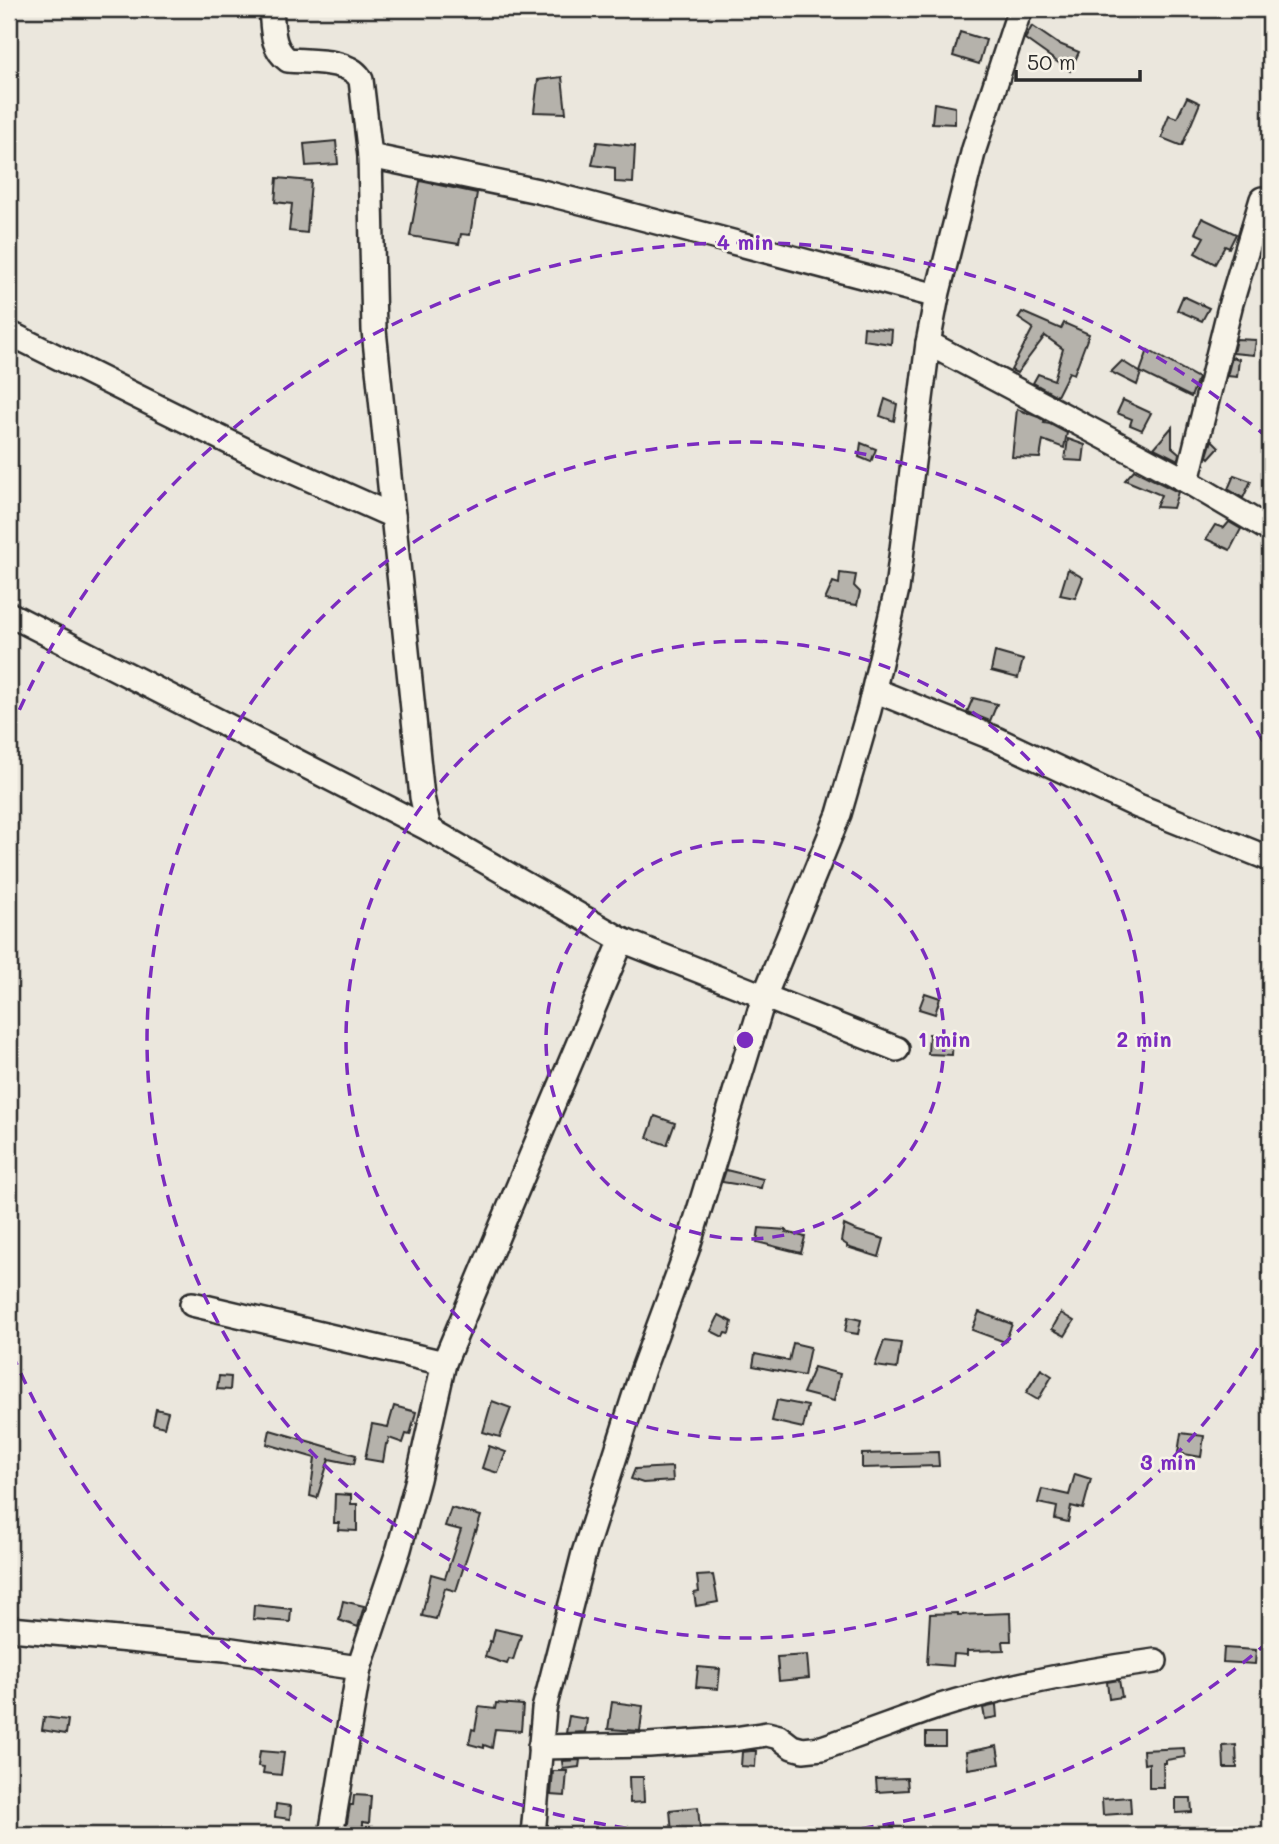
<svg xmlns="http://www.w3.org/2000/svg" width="1279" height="1844" font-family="Mali,sans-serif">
<rect width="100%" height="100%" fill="#ebe7dd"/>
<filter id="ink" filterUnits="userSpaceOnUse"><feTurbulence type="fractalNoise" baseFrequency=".0143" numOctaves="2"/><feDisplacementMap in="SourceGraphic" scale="14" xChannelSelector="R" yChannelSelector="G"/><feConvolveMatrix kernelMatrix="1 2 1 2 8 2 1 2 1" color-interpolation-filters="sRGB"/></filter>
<g filter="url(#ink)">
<!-- building -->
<g fill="#b5b2ab" stroke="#2b2b2b" stroke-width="2">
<path d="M 1032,26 L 1057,43 L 1079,52 L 1070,71 L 1025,39 Z"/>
<path d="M 960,32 L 986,40 L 979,64 L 953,56 Z"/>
<path d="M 562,77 L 566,113 L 534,112 L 538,80 Z"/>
<path d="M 1187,97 L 1200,103 L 1182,146 L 1162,138 L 1164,131 L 1163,130 L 1169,115 L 1177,118 Z"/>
<path d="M 934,103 L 955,107 L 955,124 L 932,123 Z"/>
<path d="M 336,141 L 338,164 L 306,166 L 304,144 Z"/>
<path d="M 597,142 L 635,146 L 633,183 L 615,182 L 615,168 L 592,165 Z"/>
<path d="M 277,178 L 311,181 L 307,233 L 289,231 L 292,204 L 275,202 Z"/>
<path d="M 420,181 L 477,193 L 470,235 L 461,234 L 459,244 L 410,236 Z"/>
<path d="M 1202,218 L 1236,234 L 1229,248 L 1225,246 L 1215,264 L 1195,253 L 1204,237 L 1195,233 Z"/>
<path d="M 1183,296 L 1209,308 L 1202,321 L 1177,310 Z"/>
<path d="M 1022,312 L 1061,329 L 1064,323 L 1089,334 L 1074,374 L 1069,372 L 1057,396 L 1033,383 L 1038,374 L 1054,380 L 1063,349 L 1045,336 L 1017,373 L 1011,370 L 1033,328 L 1018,318 Z"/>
<path d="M 864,327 L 892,330 L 891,344 L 863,340 Z"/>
<path d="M 1236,339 L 1256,340 L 1254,355 L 1233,353 Z"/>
<path d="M 1148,350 L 1198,378 L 1191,397 L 1140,372 Z"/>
<path d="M 1232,357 L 1239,359 L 1237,377 L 1227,376 Z"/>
<path d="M 1122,361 L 1141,373 L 1137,385 L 1111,372 Z"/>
<path d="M 885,399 L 897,404 L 894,421 L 880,416 Z"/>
<path d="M 1123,400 L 1151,413 L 1142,430 L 1130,425 L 1132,419 L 1117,413 Z"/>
<path d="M 1017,409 L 1038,417 L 1045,421 L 1044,423 L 1050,424 L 1067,433 L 1064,448 L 1043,440 L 1040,458 L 1012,457 Z"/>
<path d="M 1172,427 L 1172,447 L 1179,453 L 1178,460 L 1154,448 Z"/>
<path d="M 1068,439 L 1085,445 L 1083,461 L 1065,460 Z"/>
<path d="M 1212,440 L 1219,447 L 1209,458 L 1207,456 Z"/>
<path d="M 861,443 L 876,449 L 871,462 L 859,457 Z"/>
<path d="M 1134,470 L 1178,492 L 1173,508 L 1156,507 L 1161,495 L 1125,480 Z"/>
<path d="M 1234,475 L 1251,481 L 1243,498 L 1228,489 Z"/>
<path d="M 1229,522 L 1241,529 L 1230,550 L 1206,539 L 1215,525 L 1224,528 Z"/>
<path d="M 1068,569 L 1083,578 L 1075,598 L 1060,595 Z"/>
<path d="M 840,573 L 856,575 L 854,586 L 860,592 L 857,605 L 825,600 L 833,582 L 839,584 Z"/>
<path d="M 995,652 L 1023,660 L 1018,678 L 991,671 Z"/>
<path d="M 973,698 L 997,704 L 990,721 L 967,712 Z"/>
<path d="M 925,993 L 940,998 L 935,1014 L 919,1009 Z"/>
<path d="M 929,1034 L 953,1036 L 952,1055 L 928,1054 Z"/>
<path d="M 655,1116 L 675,1123 L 667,1145 L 647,1138 Z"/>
<path d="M 726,1170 L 763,1179 L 761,1188 L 722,1182 Z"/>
<path d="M 844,1225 L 855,1230 L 884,1239 L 879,1257 L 847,1247 L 847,1245 L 841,1241 Z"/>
<path d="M 759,1228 L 786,1230 L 786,1232 L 805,1237 L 801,1253 L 757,1242 Z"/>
<path d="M 979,1312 L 1012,1324 L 1005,1342 L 972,1330 Z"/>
<path d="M 1061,1313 L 1074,1321 L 1065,1336 L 1052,1329 Z"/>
<path d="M 719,1315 L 732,1322 L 729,1334 L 725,1333 L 723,1337 L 711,1331 Z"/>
<path d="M 848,1317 L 861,1320 L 858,1334 L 845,1332 Z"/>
<path d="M 884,1341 L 901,1343 L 897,1369 L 875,1366 Z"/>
<path d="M 793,1343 L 810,1347 L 804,1376 L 753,1366 L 755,1354 L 789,1361 Z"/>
<path d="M 814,1367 L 840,1374 L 834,1401 L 803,1393 Z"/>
<path d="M 1041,1369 L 1052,1376 L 1038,1400 L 1026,1393 Z"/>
<path d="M 219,1376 L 231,1377 L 230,1390 L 217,1389 Z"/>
<path d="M 777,1400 L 808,1406 L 803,1428 L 772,1421 Z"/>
<path d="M 492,1401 L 511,1408 L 500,1437 L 483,1432 Z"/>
<path d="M 394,1406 L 416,1412 L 410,1435 L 406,1434 L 403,1443 L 389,1438 L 387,1444 L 386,1444 L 383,1462 L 365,1459 L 372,1424 L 388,1427 Z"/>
<path d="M 156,1409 L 168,1412 L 164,1427 L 153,1424 Z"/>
<path d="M 270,1430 L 356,1455 L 354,1464 L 329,1459 L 317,1498 L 310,1496 L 315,1458 L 267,1444 Z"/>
<path d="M 1181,1433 L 1204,1436 L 1201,1457 L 1178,1453 Z"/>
<path d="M 489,1446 L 506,1452 L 498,1473 L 482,1468 Z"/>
<path d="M 938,1452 L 939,1466 L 862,1468 L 862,1454 Z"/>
<path d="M 672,1467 L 673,1481 L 643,1483 L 631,1479 L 635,1469 Z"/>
<path d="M 1075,1474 L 1091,1479 L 1083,1509 L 1071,1506 L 1068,1522 L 1055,1519 L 1057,1507 L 1038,1503 L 1042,1489 L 1069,1495 Z"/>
<path d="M 335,1494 L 351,1495 L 351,1504 L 357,1504 L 357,1531 L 338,1530 L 339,1523 L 334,1523 Z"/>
<path d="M 451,1508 L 481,1516 L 476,1532 L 475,1531 L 456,1591 L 445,1588 L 436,1619 L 422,1616 L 431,1574 L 445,1578 L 461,1530 L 445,1526 Z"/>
<path d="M 713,1575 L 718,1602 L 696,1606 L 694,1593 L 699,1592 L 697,1576 Z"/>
<path d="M 343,1601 L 364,1606 L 358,1627 L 339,1620 Z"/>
<path d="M 254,1605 L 291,1609 L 290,1622 L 253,1619 Z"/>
<path d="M 958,1613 L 958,1615 L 1010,1613 L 1011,1641 L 1003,1641 L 1004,1650 L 967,1651 L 967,1655 L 954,1654 L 953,1666 L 927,1664 L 930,1614 Z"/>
<path d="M 495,1629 L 521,1635 L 513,1660 L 509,1659 L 507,1664 L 485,1657 L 490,1641 L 492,1642 Z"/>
<path d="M 1224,1648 L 1256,1650 L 1255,1664 L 1223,1662 Z"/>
<path d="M 807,1655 L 809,1678 L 779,1681 L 777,1657 Z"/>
<path d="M 698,1667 L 720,1669 L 718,1689 L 696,1687 Z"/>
<path d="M 1119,1680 L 1122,1697 L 1109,1699 L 1107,1682 Z"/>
<path d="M 612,1702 L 643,1706 L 640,1731 L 608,1729 Z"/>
<path d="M 496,1703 L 523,1705 L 521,1731 L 495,1729 L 492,1748 L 484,1745 L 484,1748 L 469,1744 L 472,1729 L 475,1730 L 479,1707 L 495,1709 Z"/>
<path d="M 996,1705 L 997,1717 L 985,1719 L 983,1708 Z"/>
<path d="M 569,1716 L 587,1719 L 585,1732 L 566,1733 Z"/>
<path d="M 44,1717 L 68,1720 L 66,1734 L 42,1730 Z"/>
<rect x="926" y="1733" width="19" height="13"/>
<path d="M 1236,1745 L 1237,1768 L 1224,1768 L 1223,1746 Z"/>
<path d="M 997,1746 L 1000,1764 L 968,1769 L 966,1752 Z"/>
<path d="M 1184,1748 L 1185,1757 L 1166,1760 L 1166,1763 L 1163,1763 L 1164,1788 L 1149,1788 L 1149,1763 L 1144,1764 L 1143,1750 Z"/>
<path d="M 260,1751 L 284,1753 L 281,1775 L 263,1773 L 264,1767 L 258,1766 Z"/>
<path d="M 751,1751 L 756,1751 L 755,1767 L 741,1766 L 742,1752 Z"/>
<path d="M 580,1760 L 579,1767 L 563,1769 L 562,1761 Z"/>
<path d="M 553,1771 L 567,1771 L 565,1796 L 551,1795 Z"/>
<path d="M 629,1777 L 643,1777 L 644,1802 L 630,1803 Z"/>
<path d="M 907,1778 L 908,1790 L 877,1792 L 876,1779 Z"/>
<path d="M 354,1795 L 371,1796 L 369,1823 L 363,1822 L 363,1835 L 345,1835 L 350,1805 L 353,1805 Z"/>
<path d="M 1130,1797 L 1131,1813 L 1103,1815 L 1102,1799 Z"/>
<path d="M 1176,1798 L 1191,1798 L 1192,1812 L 1176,1813 Z"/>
<path d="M 276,1804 L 291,1806 L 290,1819 L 275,1817 Z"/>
<path d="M 698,1807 L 700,1830 L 672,1833 L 670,1810 Z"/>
</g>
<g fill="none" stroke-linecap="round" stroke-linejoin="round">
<defs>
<g id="minor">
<path d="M 271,9 C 273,28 271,48 288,60 C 310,62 351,59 361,80 L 370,156 L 374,330 L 422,797 L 429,829"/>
<path d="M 370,156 L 538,191 L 585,203 L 937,296"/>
<path d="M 9,333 L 251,453 L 393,516"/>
<path d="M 928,343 L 1187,481 L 1270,530"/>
<path d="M 1187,481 L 1231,303 L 1262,199"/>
<path d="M 9,614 L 429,829 L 622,940 L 897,1049"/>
<path d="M 874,690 L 996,739 L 1138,806 L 1270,859"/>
<path d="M 192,1304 L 444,1363"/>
<path d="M 11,1629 L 225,1649 L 359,1668"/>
<path d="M 540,1747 L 649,1745 L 734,1739 L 767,1734 L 779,1737 L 792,1747 L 803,1750 L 822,1748 C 860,1735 897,1721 934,1708 C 1006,1685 1081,1671 1155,1661"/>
<path d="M 331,1835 L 359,1668 L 399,1549 L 418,1479 L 444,1363 L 622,940"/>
<path d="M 533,1835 L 544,1709 L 584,1553 L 643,1369 L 687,1250 L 764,997 L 839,814 L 869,710 L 897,589 L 928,343 L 937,296 L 974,149 L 1017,18 L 1022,9"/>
</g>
</defs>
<!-- minor casing -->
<use href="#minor" stroke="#2b2b2b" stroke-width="28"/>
<!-- minor -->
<use href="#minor" stroke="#f7f3e8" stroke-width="23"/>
</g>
</g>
<!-- distance rings -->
<g fill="none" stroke="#7b2cbf" stroke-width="3.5" stroke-dasharray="12 9">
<circle cx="745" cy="1040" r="199"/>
<circle cx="745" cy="1040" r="399"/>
<path d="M1268 1330A598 598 0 1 1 1268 750"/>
<path d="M1268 1642A797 797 0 0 1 801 1835M689 1835A797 797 0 0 1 11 1351M11 729A797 797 0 0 1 1268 438"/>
</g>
<circle cx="745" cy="1040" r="10" fill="#7b2cbf" stroke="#f7f3e8" stroke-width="3.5"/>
<g font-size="21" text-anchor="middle" font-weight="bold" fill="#7b2cbf" stroke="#f7f3e8" stroke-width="5" stroke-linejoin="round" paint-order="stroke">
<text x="745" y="250">4 min</text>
<text x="944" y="1047">1 min</text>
<text x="1144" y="1047">2 min</text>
<text x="1168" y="1470">3 min</text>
</g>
<!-- margin -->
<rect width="1279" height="1844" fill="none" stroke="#f7f3e8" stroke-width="35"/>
<rect x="18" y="18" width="1244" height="1809" fill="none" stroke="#2b2b2b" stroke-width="2.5" filter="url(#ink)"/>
<!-- scale -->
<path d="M1016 70v10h124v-10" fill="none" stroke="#2b2b2b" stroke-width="3.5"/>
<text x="1027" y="70" font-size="21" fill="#2b2b2b" stroke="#f7f3e8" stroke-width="5" paint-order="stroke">50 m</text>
</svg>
